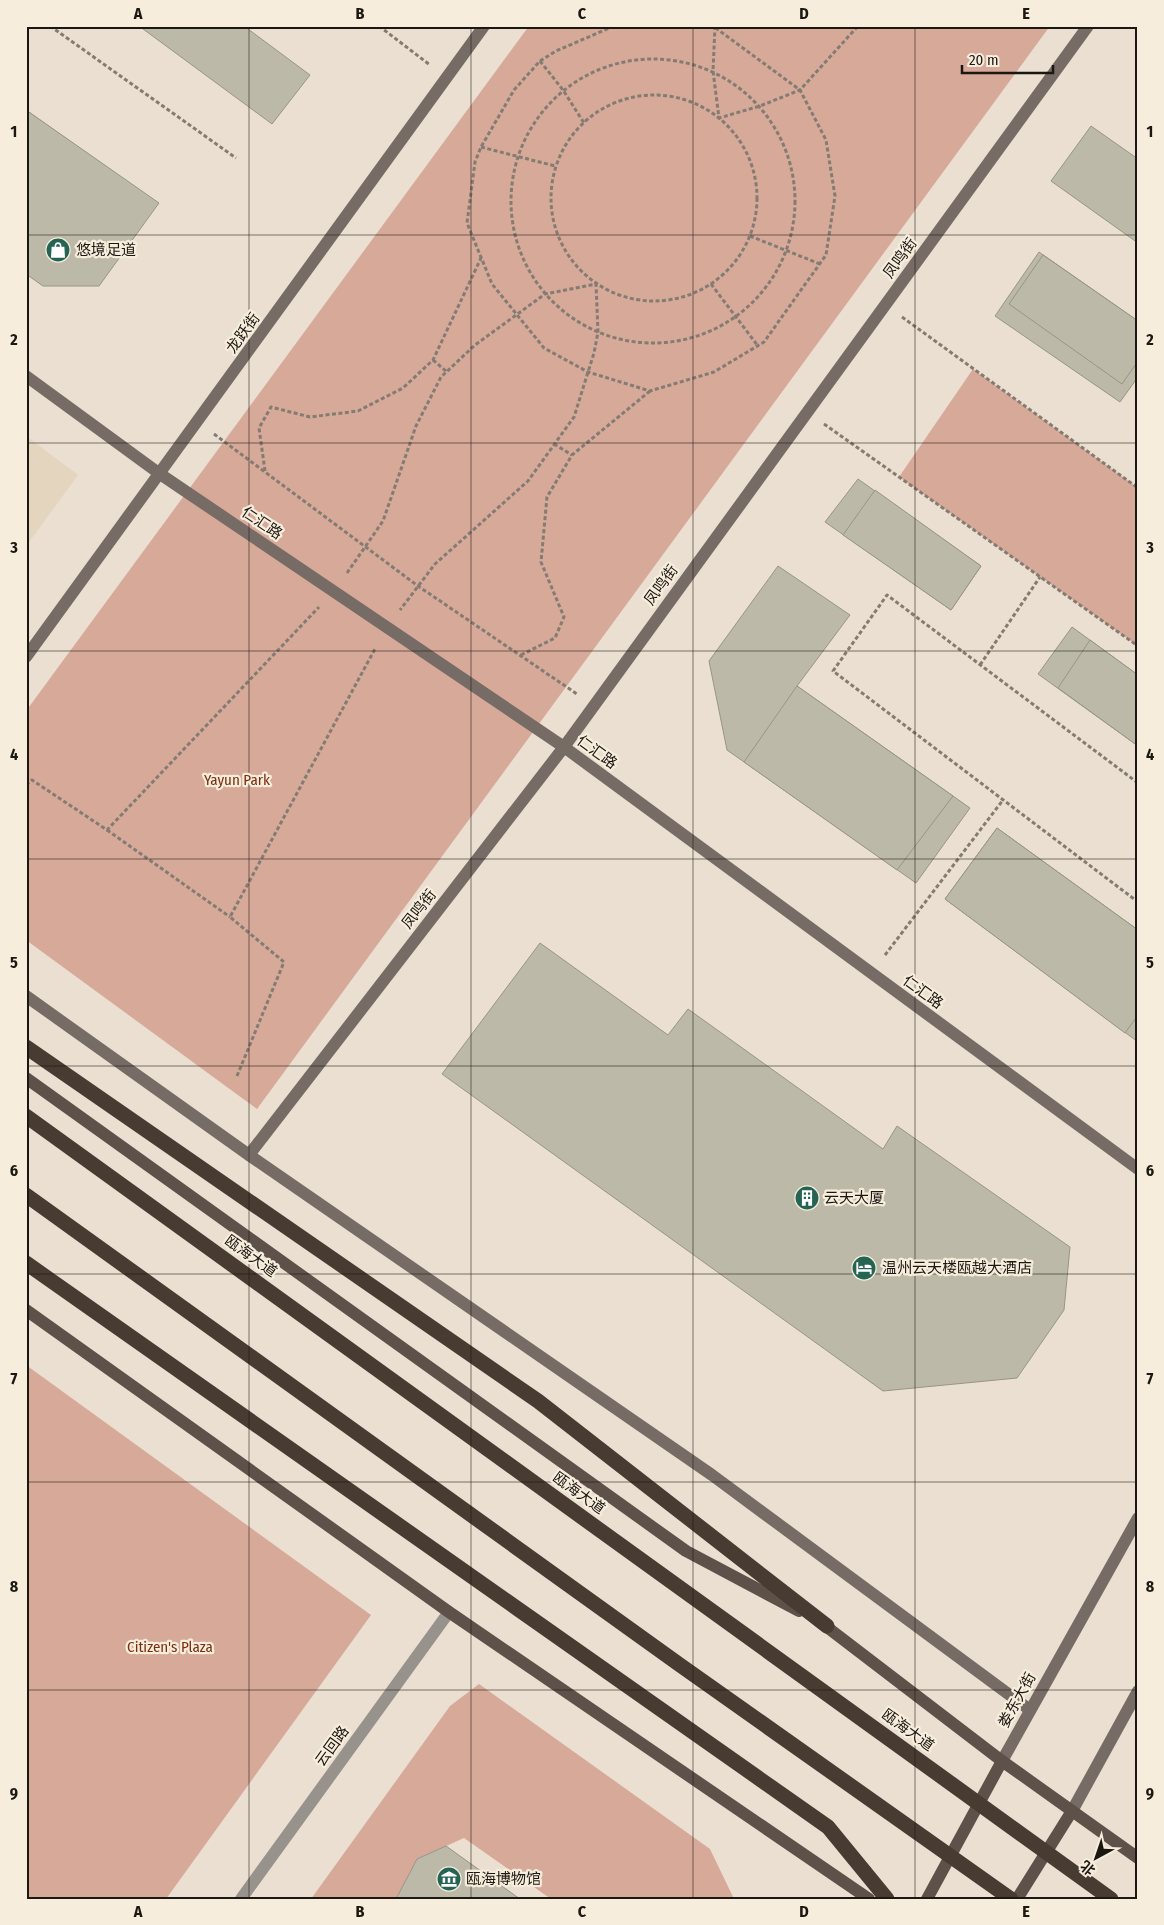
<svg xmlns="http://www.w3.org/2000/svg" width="1164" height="1925" font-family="'Fira Sans Condensed','Noto Sans SC',sans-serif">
<rect width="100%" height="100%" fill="#eadfd0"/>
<!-- built -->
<path fill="#e4d5bf" d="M 26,436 L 78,475 L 26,546 Z"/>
<!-- green -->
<g fill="#d7a999">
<path d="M 529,26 L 1050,26 L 257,1109 L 26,940 L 26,711 Z"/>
<path d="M 973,369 L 1138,488 L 1138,646 L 899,477 Z"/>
<path d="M 26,1365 L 371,1615 L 166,1899 L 26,1899 Z"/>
<path d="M 479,1684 L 710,1849 L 734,1899 L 551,1899 L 464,1838 L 417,1859 L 396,1899 L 311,1899 L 450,1706 Z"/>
</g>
<!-- building -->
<g fill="#bdb9a8" stroke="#989584">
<path d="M 139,26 L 244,26 L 310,75 L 272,124 Z"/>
<path d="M 26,110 L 123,179 L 81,239 L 26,200 Z"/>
<path d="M 26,110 L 159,203 L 99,286 L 43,286 L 26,274 Z"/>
<path d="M 1091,126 L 1138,159 L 1138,243 L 1051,181 Z"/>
<path d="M 1039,252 L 1138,321 L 1138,377 L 1120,402 L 995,316 Z"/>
<path d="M 1043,255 L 1138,321 L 1138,361 L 1122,384 L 1009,304 Z"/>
<path d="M 858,479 L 981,566 L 951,610 L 825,522 Z"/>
<path d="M 875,490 L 981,566 L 951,610 L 843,535 Z"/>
<path d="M 778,566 L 850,615 L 797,686 L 970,808 L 916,883 L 727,750 L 709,661 Z"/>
<path d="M 1072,627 L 1138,675 L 1138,746 L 1038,674 Z"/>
<path d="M 1090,640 L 1138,675 L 1138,746 L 1058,688 Z"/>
<path d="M 797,686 L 953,796 L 897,870 L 744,762 Z"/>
<path d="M 997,828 L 1138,930 L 1138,1042 L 945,899 Z"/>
<path d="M 997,828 L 1138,930 L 1138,1015 L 1125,1033 L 945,899 Z"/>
<path d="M 540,943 L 668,1035 L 688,1009 L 883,1149 L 897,1126 L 1070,1247 L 1064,1310 L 1017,1378 L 883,1391 L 442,1074 Z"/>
<path d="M 446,1846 L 520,1899 L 396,1899 L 417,1859 Z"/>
</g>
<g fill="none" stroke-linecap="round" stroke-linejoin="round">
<!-- path -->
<g stroke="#847c72" stroke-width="3" stroke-dasharray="4 2.5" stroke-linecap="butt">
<path d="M 50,26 L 236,158"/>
<path d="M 379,26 L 430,65"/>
<path d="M 614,26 L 556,51 L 540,61 L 514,90 L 481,147 L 475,162 L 467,223 L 492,284 L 544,348 L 588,372 L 650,391 L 714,372 L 764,342 L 826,255 L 835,196 L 826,140 L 800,90 L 713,26"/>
<path d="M 715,26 L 713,71 L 719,118 L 760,106 L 800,90 L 858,26"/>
<circle cx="653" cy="201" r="142"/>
<path d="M 540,61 L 563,90 L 584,123"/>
<circle cx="654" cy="198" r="103"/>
<path d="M 481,147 L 555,166"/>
<path d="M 750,236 L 820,264"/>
<path d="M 711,284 L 758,346"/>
<path d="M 902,317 L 1138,488"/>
<path d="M 433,360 L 447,372"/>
<path d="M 824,424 L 1138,646"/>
<path d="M 214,434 L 418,586 L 577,694"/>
<path d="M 554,444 L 572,455"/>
<path d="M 265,471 L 259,428 L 271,407 L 310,417 L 358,411 L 403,388 L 433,360 L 481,258"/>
<path d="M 347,573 L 383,521 L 416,426 L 441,377 L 475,345 L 545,294 L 596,284 L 598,332 L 594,353 L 574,417 L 528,481 L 435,564 L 400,610"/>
<path d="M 521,655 L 555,638 L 564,617 L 541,562 L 547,497 L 572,455 L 650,391"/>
<path d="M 980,665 L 1040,577"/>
<path d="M 1138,783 L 887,595 L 833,671 L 1138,902"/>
<path d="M 26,785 L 32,780 L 107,830 L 319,607"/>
<path d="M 107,830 L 230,917"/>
<path d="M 885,955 L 1003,800"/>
<path d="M 237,1076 L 284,962 L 230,917 L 376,647"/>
</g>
<!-- street -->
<path stroke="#98928d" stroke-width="12" d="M 241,1899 L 449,1612"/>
<!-- secondary -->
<g stroke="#766c65" stroke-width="12">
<path d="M 26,376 L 160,474 L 564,747 L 1138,1169"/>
<path d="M 26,657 L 484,26"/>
<path d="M 26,996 L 249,1155 L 712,1475 L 1030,1710"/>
<path d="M 249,1155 L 564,747 L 1088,26"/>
<path d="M 1002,1761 L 1138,1518"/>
<path d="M 1072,1811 L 1138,1691"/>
</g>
<!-- primary -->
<g stroke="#5d5149" stroke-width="12">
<path d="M 26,1078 L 686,1551 L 799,1611"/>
<path d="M 26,1310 L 449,1612 L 869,1899"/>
<path d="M 819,1621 L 1002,1761 L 1138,1858"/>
<path d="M 927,1899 L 1002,1761"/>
<path d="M 1017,1899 L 1072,1811"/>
</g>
<!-- highway -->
<g stroke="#483b32" stroke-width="15">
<path d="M 26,1047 L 538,1401 L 827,1626"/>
<path d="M 26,1263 L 828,1827 L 887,1899"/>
</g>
<!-- highway-bridge -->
<g stroke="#483b32" stroke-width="15">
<path d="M 26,1116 L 1111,1899"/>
<path d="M 26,1195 L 680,1665 L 1011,1899"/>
</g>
</g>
<!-- grid -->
<path fill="none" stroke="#1b1711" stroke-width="1" stroke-opacity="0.55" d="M 249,26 L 249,1899M 471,26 L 471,1899M 693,26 L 693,1899M 915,26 L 915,1899M 26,235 L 1138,235M 26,443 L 1138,443M 26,651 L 1138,651M 26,859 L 1138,859M 26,1066 L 1138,1066M 26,1274 L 1138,1274M 26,1482 L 1138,1482M 26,1690 L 1138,1690"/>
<!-- icons -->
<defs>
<symbol id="shop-disc" viewBox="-11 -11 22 22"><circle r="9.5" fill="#246452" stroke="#f7eddd"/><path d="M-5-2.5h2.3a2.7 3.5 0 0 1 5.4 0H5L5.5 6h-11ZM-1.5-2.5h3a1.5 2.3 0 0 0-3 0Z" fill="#fff"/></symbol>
<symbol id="building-disc" viewBox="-11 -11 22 22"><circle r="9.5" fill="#246452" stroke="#f7eddd"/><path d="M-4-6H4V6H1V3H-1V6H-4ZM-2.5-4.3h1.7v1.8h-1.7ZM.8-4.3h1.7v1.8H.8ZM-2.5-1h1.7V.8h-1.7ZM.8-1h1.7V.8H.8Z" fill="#fff"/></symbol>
<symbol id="hotel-disc" viewBox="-11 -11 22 22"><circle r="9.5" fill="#246452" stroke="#f7eddd"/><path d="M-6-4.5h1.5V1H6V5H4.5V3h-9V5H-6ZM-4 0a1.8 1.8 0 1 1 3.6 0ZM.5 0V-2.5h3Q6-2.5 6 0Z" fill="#fff"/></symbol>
<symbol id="museum-disc" viewBox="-11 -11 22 22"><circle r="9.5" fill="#246452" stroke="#f7eddd"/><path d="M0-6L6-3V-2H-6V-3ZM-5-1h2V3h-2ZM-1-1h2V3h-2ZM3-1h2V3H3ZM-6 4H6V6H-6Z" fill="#fff"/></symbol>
</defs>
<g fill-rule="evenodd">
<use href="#shop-disc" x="44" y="236" width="28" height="28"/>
<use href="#building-disc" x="793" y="1184" width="28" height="28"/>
<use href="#hotel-disc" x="850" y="1254" width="28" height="28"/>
<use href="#museum-disc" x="435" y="1865" width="28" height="28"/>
</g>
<g text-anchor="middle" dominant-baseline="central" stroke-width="4.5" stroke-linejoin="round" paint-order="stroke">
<!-- poi labels -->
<g font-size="15" fill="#1b1711" stroke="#f7eddd" text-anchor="start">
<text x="76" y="250">悠境足道</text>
<text x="824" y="1198">云天大厦</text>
<text x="882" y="1268">温州云天楼瓯越大酒店</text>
<text x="466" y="1879">瓯海博物馆</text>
</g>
<!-- street labels -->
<g font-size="15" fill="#1b1711" stroke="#f7eddd">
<text transform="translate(900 258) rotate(-54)">凤鸣街</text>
<text transform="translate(243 333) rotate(-54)">龙跃街</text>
<text transform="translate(262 523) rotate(34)">仁汇路</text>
<text transform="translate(661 585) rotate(-54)">凤鸣街</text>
<text transform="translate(597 752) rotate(36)">仁汇路</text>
<text transform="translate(419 909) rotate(-52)">凤鸣街</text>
<text transform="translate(923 992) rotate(36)">仁汇路</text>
<text transform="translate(251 1256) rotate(36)">瓯海大道</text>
<text transform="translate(579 1493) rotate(36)">瓯海大道</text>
<text transform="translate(1017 1700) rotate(-61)">娄东大街</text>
<text transform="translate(908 1730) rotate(36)">瓯海大道</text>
<text transform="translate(332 1746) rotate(-54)">云回路</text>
</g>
<!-- park labels -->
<g font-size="15" fill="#7b2e0d" stroke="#f7eddd">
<text x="237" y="780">Yayun Park</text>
<text x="170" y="1647">Citizen's Plaza</text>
</g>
</g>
<!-- border -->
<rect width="1164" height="1925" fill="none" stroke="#f7eddd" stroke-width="55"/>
<!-- north arrow -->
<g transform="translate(1096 1858) rotate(220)" stroke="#f7eddd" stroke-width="4" paint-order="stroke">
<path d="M0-4L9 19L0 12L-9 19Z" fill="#1b1711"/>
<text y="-8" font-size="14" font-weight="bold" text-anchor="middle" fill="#1b1711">北</text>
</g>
<!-- scale -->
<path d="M962 65v8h91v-8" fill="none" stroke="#1b1711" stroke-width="2.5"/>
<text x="969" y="65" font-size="15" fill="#1b1711" stroke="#f7eddd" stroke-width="4" paint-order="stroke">20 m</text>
<rect x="28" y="28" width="1108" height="1870" fill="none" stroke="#1b1711" stroke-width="2"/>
<g font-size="16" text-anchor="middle" font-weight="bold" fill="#1b1711">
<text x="138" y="19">A</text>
<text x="360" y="19">B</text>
<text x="582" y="19">C</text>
<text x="804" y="19">D</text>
<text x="1026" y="19">E</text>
<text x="14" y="137">1</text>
<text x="1150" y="137">1</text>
<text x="14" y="345">2</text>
<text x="1150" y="345">2</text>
<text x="14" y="553">3</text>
<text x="1150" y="553">3</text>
<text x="14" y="760">4</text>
<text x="1150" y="760">4</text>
<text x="14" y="968">5</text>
<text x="1150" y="968">5</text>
<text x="14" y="1176">6</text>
<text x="1150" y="1176">6</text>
<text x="14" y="1384">7</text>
<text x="1150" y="1384">7</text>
<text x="14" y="1592">8</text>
<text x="1150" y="1592">8</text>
<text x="14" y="1799">9</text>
<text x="1150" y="1799">9</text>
<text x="138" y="1917">A</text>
<text x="360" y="1917">B</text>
<text x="582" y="1917">C</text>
<text x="804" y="1917">D</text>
<text x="1026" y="1917">E</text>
</g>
</svg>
